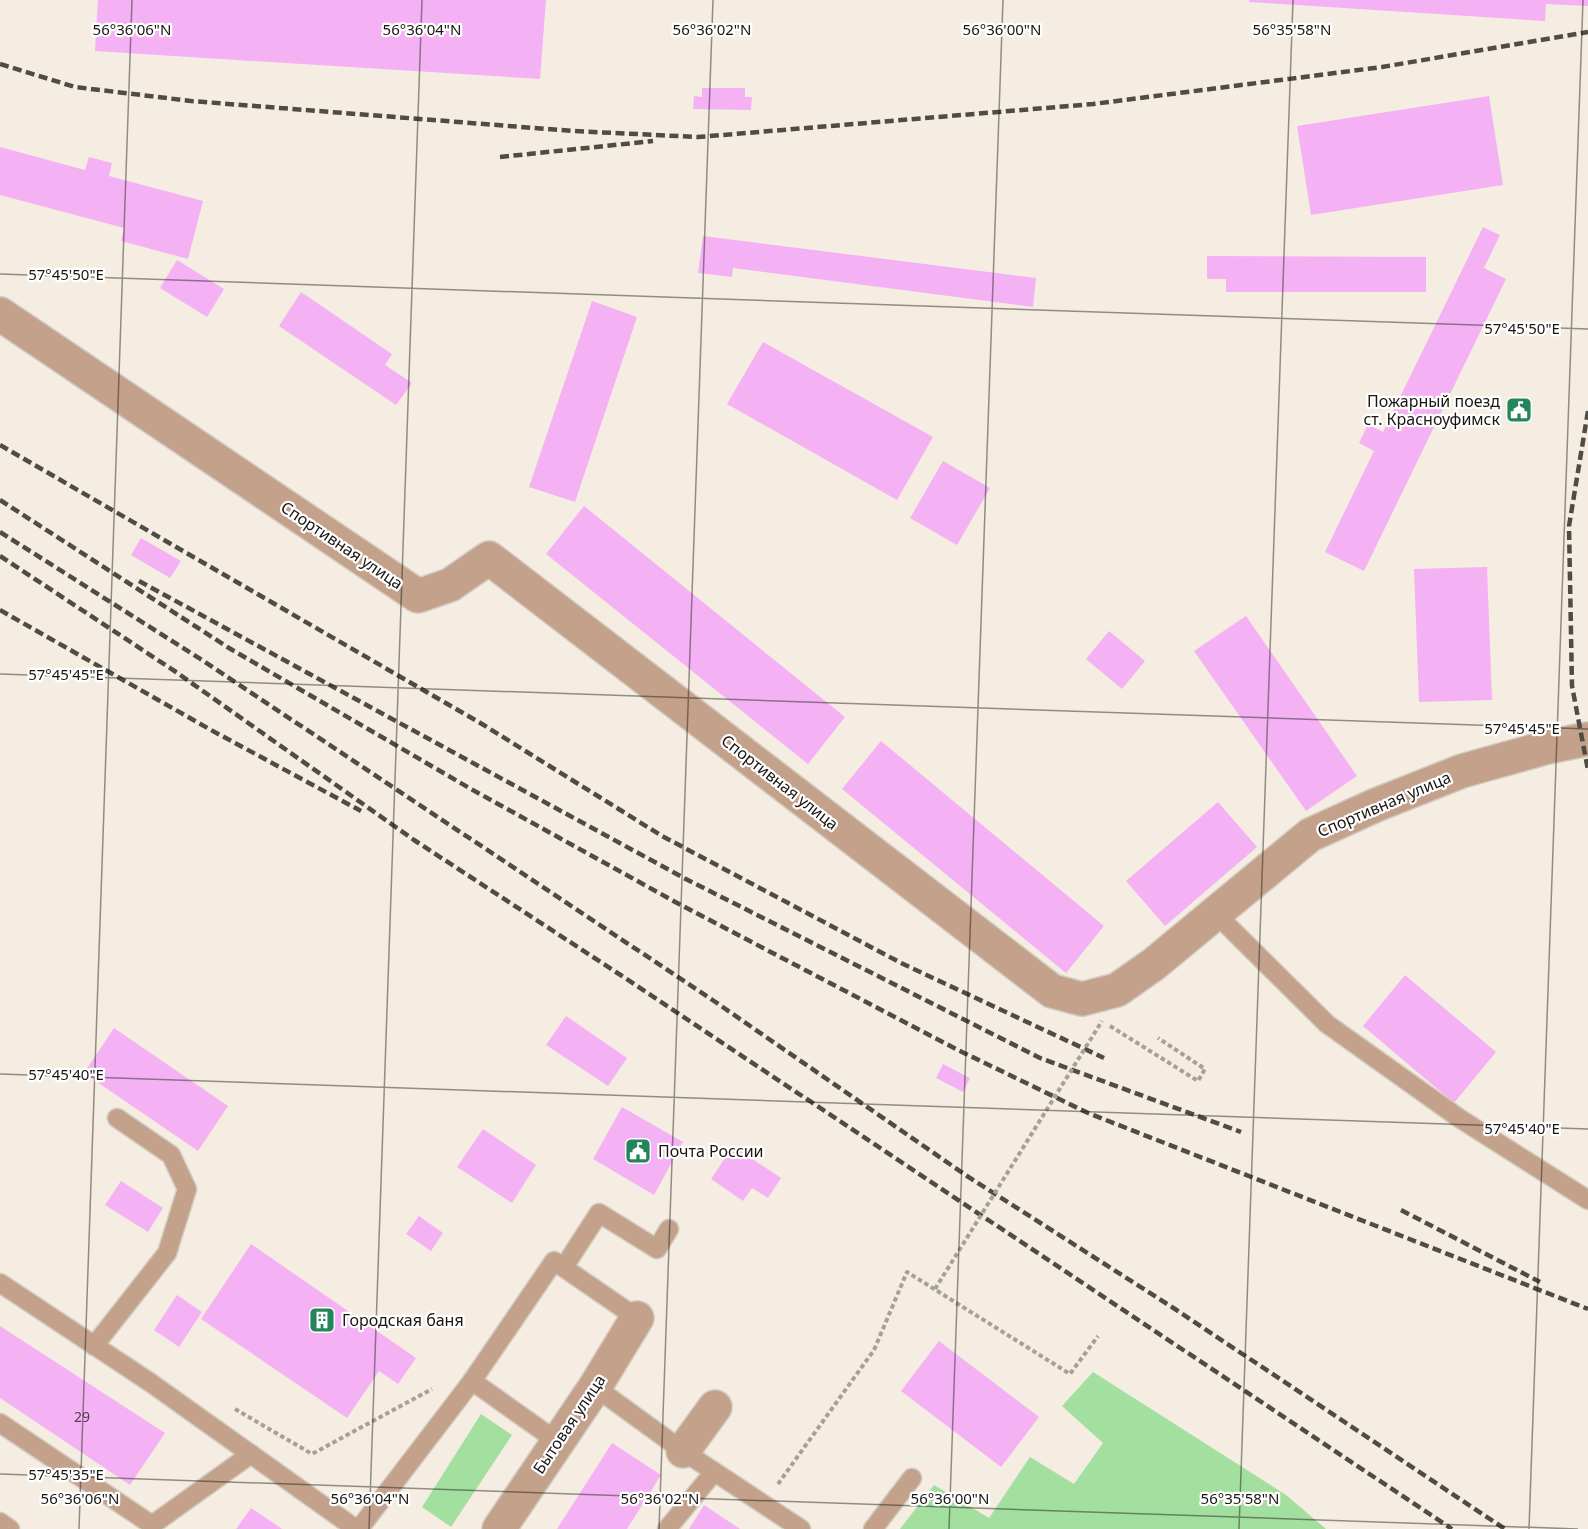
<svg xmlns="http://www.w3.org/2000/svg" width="1588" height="1529" font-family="'Noto Sans',sans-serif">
<rect width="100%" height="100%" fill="#f5ede1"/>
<!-- green -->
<g fill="#a3df9e">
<path d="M 1093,1372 L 1286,1495 L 1326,1529 L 900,1529 L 934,1485 L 989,1518 L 1030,1457 L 1074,1484 L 1103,1443 L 1062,1406 Z"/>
<path d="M 481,1414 L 512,1435 L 451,1527 L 422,1507 Z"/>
</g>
<!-- building -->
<g fill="#f4b2f4">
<path d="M 98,0 L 546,0 L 540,79 L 95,51 Z"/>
<path d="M 1249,0 L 1588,0 L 1588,6 L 1546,4 L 1545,21 L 1249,2 Z"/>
<path d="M 702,88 L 745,88 L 745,97 L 752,97 L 751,110 L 693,109 L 694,96 L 702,97 Z"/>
<path d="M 1489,96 L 1503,185 L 1311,215 L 1297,126 Z"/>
<path d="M 0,147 L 85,170 L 89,157 L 112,163 L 109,176 L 203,201 L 188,259 L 121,241 L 124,228 L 0,195 Z"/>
<path d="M 1483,227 L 1500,235 L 1484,268 L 1506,279 L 1364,571 L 1325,552 L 1374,451 L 1359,443 L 1368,424 L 1383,432 Z"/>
<path d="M 703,236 L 1036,278 L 1033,307 L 733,268 L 732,277 L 698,273 Z"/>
<path d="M 1207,256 L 1426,257 L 1426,292 L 1226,292 L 1226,279 L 1207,279 Z"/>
<path d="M 177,260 L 224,289 L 207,317 L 160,288 Z"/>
<path d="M 301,292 L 392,354 L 385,365 L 412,383 L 396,405 L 279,326 Z"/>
<path d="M 592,301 L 637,317 L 575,502 L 529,487 Z"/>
<path d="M 763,342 L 933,437 L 897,500 L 727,404 Z"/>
<path d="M 943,461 L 990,488 L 957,545 L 910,518 Z"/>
<path d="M 584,506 L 845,717 L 808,764 L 546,554 Z"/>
<path d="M 141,538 L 181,561 L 170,578 L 131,555 Z"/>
<path d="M 1487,567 L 1492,700 L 1419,702 L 1414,569 Z"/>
<path d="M 1246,616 L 1357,776 L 1306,811 L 1194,651 Z"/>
<path d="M 1109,631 L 1145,661 L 1122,689 L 1086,659 Z"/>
<path d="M 881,741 L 1104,926 L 1066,973 L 842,789 Z"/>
<path d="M 1218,802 L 1257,847 L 1165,926 L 1126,881 Z"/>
<path d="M 1405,975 L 1496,1052 L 1454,1103 L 1363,1026 Z"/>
<path d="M 566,1016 L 627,1058 L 608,1086 L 546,1045 Z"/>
<path d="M 114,1028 L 228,1106 L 198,1151 L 84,1073 Z"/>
<path d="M 943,1064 L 970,1078 L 963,1092 L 936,1078 Z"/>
<path d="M 622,1107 L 683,1142 L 654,1195 L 593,1159 Z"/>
<path d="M 483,1129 L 536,1165 L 512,1203 L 457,1167 Z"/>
<path d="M 733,1146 L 781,1178 L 768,1198 L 752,1188 L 743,1201 L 711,1179 Z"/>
<path d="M 121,1181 L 163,1208 L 148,1232 L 105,1205 Z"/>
<path d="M 419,1216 L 443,1233 L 431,1251 L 406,1234 Z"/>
<path d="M 251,1244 L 416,1358 L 398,1384 L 379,1371 L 347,1418 L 201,1319 Z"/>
<path d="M 177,1295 L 202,1312 L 179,1347 L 154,1330 Z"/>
<path d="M 0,1326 L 165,1433 L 130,1485 L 0,1398 Z"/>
<path d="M 939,1341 L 1039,1417 L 1001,1467 L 901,1391 Z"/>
<path d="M 612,1443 L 661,1475 L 627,1529 L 557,1529 Z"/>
<path d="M 704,1505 L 740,1529 L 689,1529 Z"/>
<path d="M 251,1508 L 278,1526 L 282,1529 L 236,1529 Z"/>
</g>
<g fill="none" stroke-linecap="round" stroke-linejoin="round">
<defs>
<g id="lane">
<path d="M 1216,914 L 1327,1024 L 1459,1118 L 1588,1200"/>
<path d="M 564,1267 L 599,1213 L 657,1249 L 669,1229"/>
<path d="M 0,1283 L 151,1383 L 356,1529"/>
<path d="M 94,1346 L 167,1253 L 187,1189 L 171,1155 L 117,1118"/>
<path d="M 472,1381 L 558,1442"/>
<path d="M 595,1387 L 683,1451 L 801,1529"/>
<path d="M 0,1423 L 152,1525 L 251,1454"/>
<path d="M 0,1522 L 10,1529"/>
<path d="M 359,1529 L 472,1381 L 554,1261 L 637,1318"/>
<path d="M 667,1529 L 714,1472"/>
<path d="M 873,1529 L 912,1478"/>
</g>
<g id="street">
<path d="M 0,314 L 418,596 L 450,585 L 489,558 L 1052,991 L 1082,999 L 1117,990 L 1154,964 L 1310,835 L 1376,805 L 1462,771 L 1548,747 L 1588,739"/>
<path d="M 683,1451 L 715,1407"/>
<path d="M 499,1529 L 595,1387 L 637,1318"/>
</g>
</defs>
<!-- lane casing -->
<use href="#lane" stroke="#d2cbc0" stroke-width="21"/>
<!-- street casing -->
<use href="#street" stroke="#d2cbc0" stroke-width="36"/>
<!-- path -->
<g stroke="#a6a096" stroke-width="4" stroke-dasharray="4.5 3" stroke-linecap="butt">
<path d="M 1110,1026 L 1198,1081 L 1205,1069 L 1158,1038"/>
<path d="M 235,1409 L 312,1454 L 432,1389"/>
<path d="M 778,1484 L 874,1350 L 907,1272 L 1070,1374 L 1098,1336"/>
</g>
<!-- lane -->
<use href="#lane" stroke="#c3a18a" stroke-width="18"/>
<!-- street -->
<use href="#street" stroke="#c3a18a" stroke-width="33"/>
<!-- rail -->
<g stroke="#4f4b45" stroke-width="4.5" stroke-dasharray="9 4.5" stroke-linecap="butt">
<path d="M 0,64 L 75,87 L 191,101 L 573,131 L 698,137 L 1093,104 L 1382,67 L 1588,32"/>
<path d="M 500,157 L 653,141"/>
<path d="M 1588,411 L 1569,526 L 1572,686 L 1588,770"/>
<path d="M 0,445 L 482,724 L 662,836 L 901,963 L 1104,1058"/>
<path d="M 0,500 L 229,648 L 471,789 L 679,904 L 958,1050 L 1088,1113 L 1588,1309"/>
<path d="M 0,532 L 202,660 L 714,1001 L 967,1176 L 1175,1309 L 1505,1529"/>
<path d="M 0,556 L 176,672 L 414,840 L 619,974 L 1452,1529"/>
<path d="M 139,581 L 684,878 L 1040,1058 L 1241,1132"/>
<path d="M 0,610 L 211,730 L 361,811"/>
<path d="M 1401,1210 L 1540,1282"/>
</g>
<!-- path-bridge -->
<path stroke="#a6a096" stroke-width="4" stroke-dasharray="4.5 3" stroke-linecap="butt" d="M 935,1289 L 1102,1021"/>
</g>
<!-- ticks -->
<path fill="none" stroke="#191612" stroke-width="1.5" stroke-opacity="0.45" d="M 0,274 L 1588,329M 0,674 L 1588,729M 0,1074 L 1588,1129M 0,1474 L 1578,1529M 79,1529 L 132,0M 369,1529 L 422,0M 659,1529 L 713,0M 949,1529 L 1003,0M 1239,1529 L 1293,0M 1529,1529 L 1583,0"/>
<!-- icons -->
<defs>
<symbol id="civic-square" viewBox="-11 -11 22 22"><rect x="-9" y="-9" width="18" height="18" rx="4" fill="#24855d" stroke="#fff"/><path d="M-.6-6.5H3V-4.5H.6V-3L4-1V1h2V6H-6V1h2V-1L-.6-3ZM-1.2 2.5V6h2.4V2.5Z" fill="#fff"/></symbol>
<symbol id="building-square" viewBox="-11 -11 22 22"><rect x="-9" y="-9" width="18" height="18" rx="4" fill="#24855d" stroke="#fff"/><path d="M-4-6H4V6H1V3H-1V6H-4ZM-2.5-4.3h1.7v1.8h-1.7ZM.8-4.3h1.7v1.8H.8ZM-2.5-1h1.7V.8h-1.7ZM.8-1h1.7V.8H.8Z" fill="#fff"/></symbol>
</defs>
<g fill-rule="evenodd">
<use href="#civic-square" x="1504" y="395" width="30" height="30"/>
<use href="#civic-square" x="623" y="1136" width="30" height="30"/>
<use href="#building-square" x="307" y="1305" width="30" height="30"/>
</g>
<g text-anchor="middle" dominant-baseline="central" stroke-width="4.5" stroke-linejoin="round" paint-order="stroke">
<!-- number labels -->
<g font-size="14" fill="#503d4a">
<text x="82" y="1416">29</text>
</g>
<!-- poi labels -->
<g font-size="16" fill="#191612" stroke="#fff" text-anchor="start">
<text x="1500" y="401" text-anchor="end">Пожарный поезд<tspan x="1500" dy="18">ст. Красноуфимск</tspan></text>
<text x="658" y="1151">Почта России</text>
<text x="342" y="1320">Городская баня</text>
</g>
<!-- street labels -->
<g font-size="16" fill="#191612" stroke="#fff">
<text transform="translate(342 545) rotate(34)">Спортивная улица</text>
<text transform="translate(780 782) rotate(38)">Спортивная улица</text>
<text transform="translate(1384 804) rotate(-23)">Спортивная улица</text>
<text transform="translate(569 1424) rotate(-56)">Бытовая улица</text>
</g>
</g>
<g font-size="15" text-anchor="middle" fill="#191612" stroke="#fff" stroke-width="4.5" stroke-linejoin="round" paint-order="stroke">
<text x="132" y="35">56°36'06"N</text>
<text x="422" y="35">56°36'04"N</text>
<text x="712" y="35">56°36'02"N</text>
<text x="1002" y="35">56°36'00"N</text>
<text x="1292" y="35">56°35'58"N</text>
<text x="66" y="280">57°45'50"E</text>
<text x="1522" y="334">57°45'50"E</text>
<text x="66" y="680">57°45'45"E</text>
<text x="1522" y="734">57°45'45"E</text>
<text x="66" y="1080">57°45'40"E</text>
<text x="1522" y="1134">57°45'40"E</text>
<text x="66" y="1480">57°45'35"E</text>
<text x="80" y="1504">56°36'06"N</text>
<text x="370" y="1504">56°36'04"N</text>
<text x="660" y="1504">56°36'02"N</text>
<text x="950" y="1504">56°36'00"N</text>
<text x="1240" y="1504">56°35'58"N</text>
</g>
</svg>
